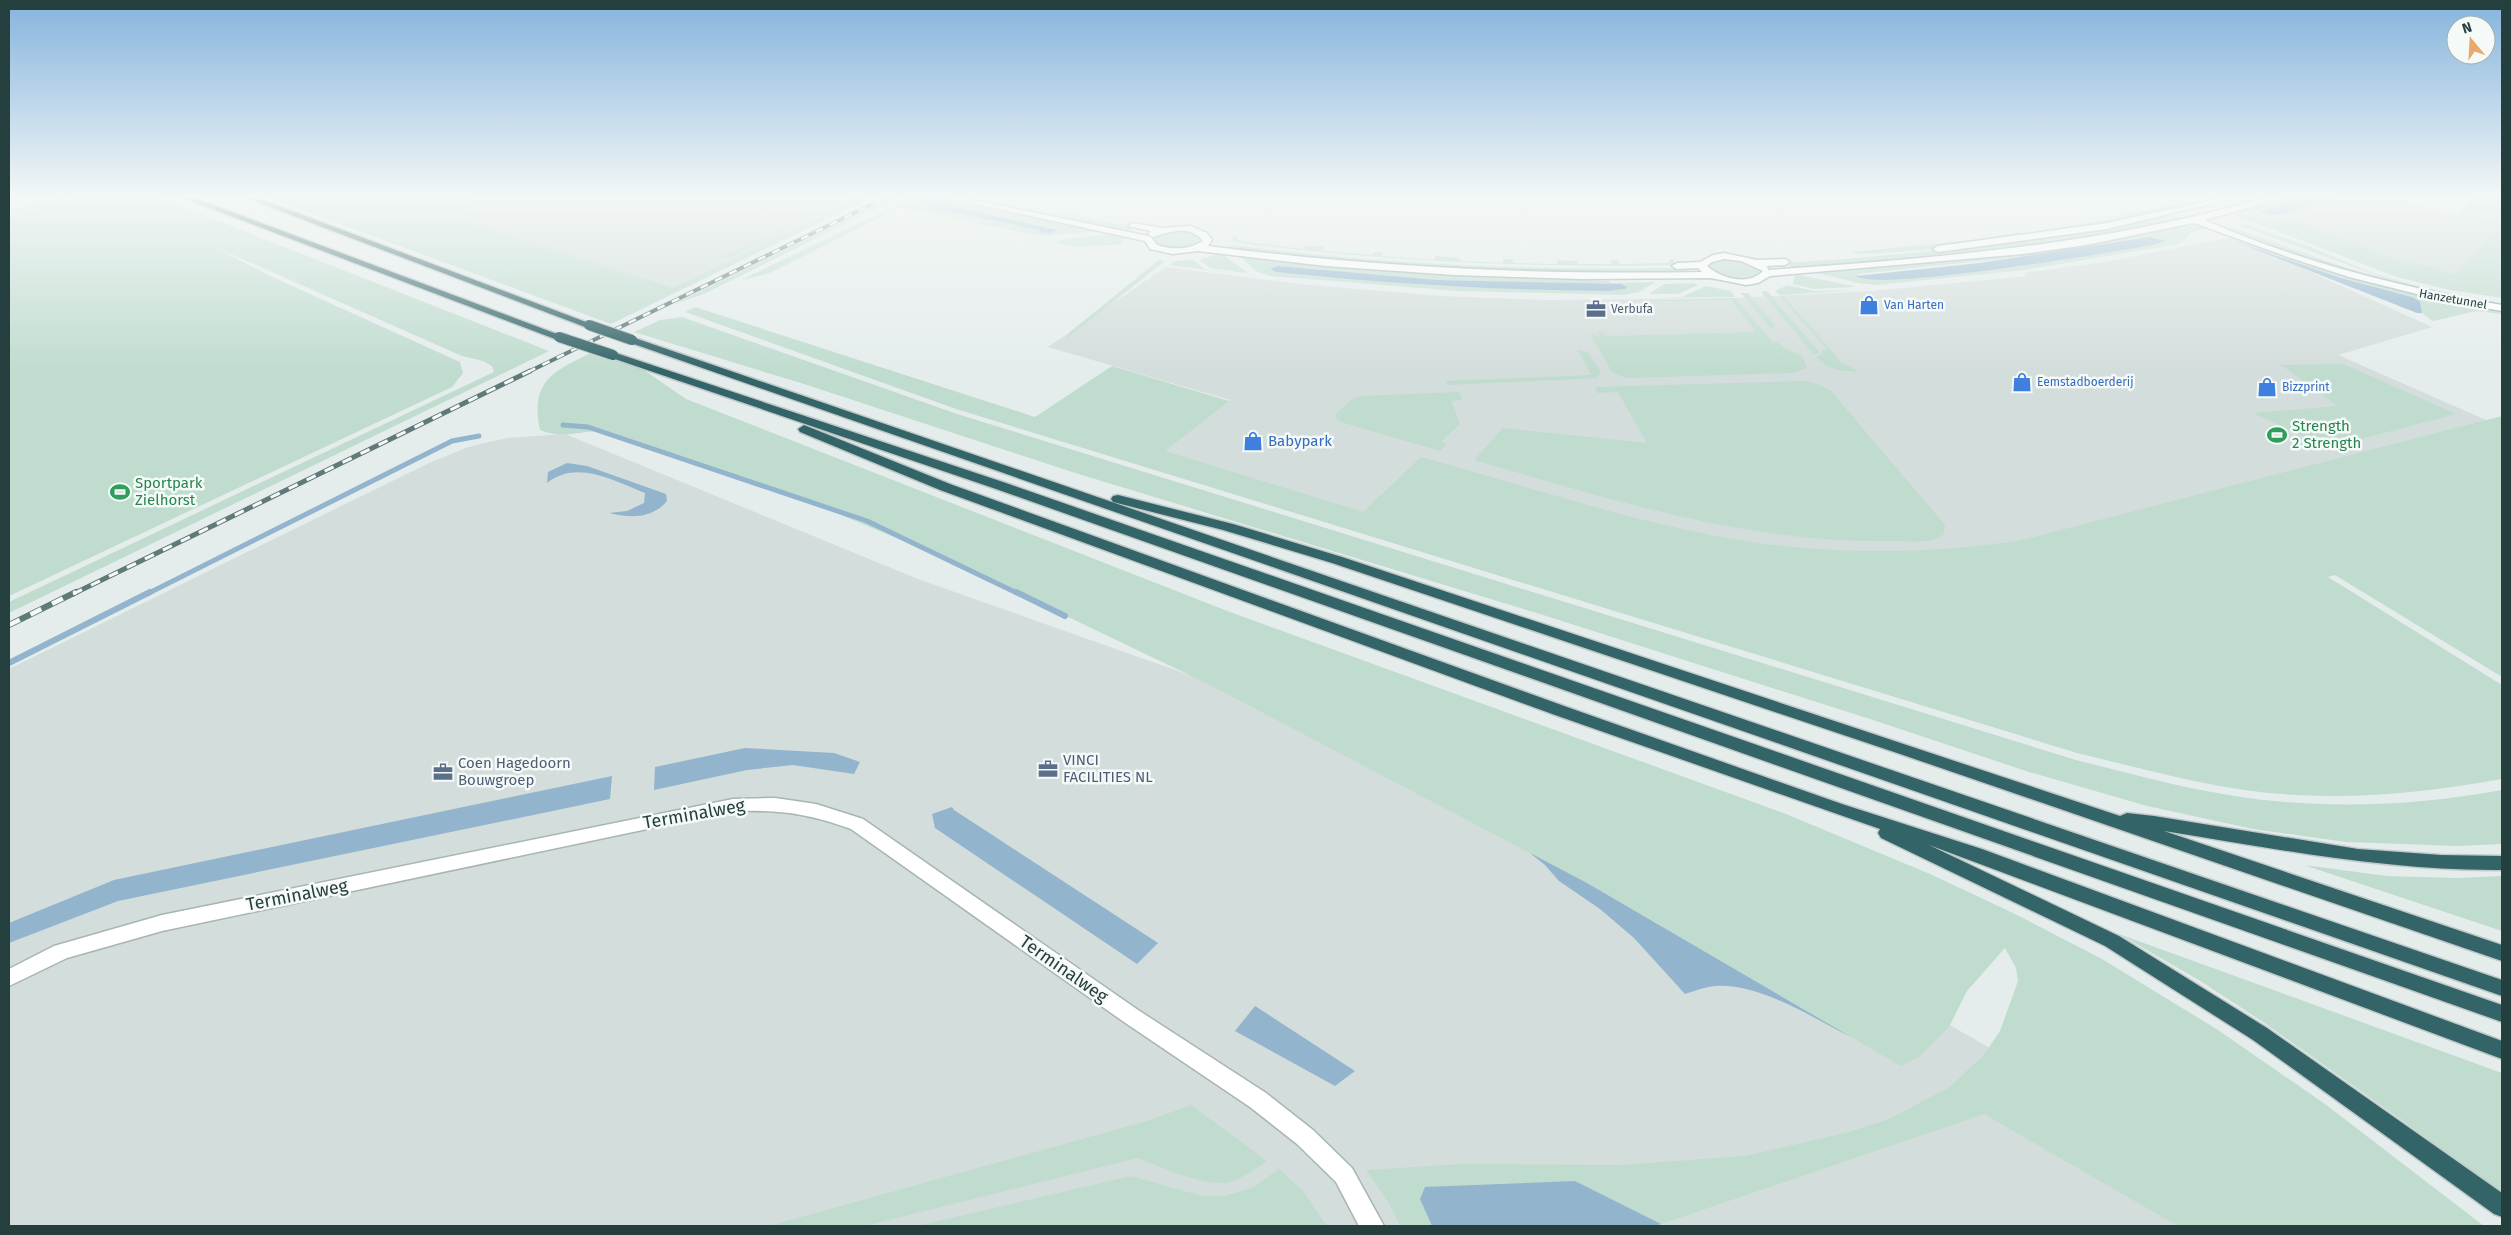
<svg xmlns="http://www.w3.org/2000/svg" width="2511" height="1235" font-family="'Fira Sans',sans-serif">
<rect width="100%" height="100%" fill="#e5edec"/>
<!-- built -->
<g fill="#d3dddb">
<path d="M 330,198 L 863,198 L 643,306 Z"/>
<path d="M 2332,198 L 2401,198 L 2495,228 L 2454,274 L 2422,264 L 2406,263 L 2288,218 Z"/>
<path d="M 2233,237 L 2432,327 L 2338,355 L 2502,427 L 1963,564 L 1414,541 L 1144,465 L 1230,400 L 1048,347 L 1166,267 L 1300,284 L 1440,296 L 1545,300 L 1734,298 L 1873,291 L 2028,276 L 2024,273 L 2105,262 Z"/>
<path d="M 565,434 L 918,579 L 1523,793 L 1798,938 L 2241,1192 L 2293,1226 L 9,1226 L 9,669 L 429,463 L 468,447 L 507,438 Z"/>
</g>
<!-- green -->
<g fill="#c0dccf" fill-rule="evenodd">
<path d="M 59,198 L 68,198 L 9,215 L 9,210 Z"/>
<path d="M 73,198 L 160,198 L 549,351 L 9,613 L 9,602 L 494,372 L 492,366 L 483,361 L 462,356 L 213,246 L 268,275 L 460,362 L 463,373 L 452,387 L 9,596 L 9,217 Z"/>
<path d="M 269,198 L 465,198 L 467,207 L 445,215 L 673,288 L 845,206 L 849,202 L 849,198 L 870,198 L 611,324 Z"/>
<path d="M 891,198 L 897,198 L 704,294 L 674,304 Z"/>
<path d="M 904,198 L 923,198 L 921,199 L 931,208 L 1041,230 L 1039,232 L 1050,233 L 1057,229 L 951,206 L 947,204 L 945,198 L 1103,231 L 1040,236 L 893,206 Z"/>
<path d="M 2277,198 L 2301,198 L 2262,214 C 2281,221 2307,205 2325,198 L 2332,198 L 2288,218 L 2406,263 L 2422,264 L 2454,274 L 2495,229 L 2458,216 L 2473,198 L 2502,198 L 2502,298 L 2450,290 L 2397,277 L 2230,213 Z"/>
<path d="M 2181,202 L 2197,205 C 2085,229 1970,251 1855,254 L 1852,252 L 1981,239 L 2019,232 L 2023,234 L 2126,216 L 2124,214 L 2161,209 L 2158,207 L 2169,207 Z"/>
<path d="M 888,209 L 895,210 L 770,273 L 741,280 Z"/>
<path d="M 1060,212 L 1134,228 L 1126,233 L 1051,217 L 1054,215 L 1052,214 Z"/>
<path d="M 2168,216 L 2178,216 L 2185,219 L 2032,247 L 1794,270 L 1786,263 C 1915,255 2041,240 2168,216 Z"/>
<path d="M 800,223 L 802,223 L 734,256 L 719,258 Z"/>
<path d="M 2244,224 L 2306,245 L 2372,273 L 2428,289 L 2381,277 L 2239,225 Z"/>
<path d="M 2192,226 L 2206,228 L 2192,232 L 2179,244 L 2024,270 L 1877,285 L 1858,283 L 1812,272 L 1957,260 L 2096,243 ZM 2164,242 L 2016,267 L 1890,279 L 1863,279 L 1858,274 Z"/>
<path d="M 2231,227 L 2375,278 L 2349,272 L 2225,229 Z"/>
<path d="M 1177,231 L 1190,232 L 1200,237 L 1200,242 C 1189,250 1164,253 1154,241 L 1160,234 Z"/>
<path d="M 1100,235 L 1124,235 L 1122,244 L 1076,247 L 1056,242 L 1060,240 Z"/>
<path d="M 1232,236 L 1238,237 L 1239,241 L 1304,249 L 1306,246 L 1324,247 L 1323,251 L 1373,255 L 1374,252 L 1383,253 L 1382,256 L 1434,260 L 1435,256 L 1459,258 L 1460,261 L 1503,263 L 1503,259 L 1513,259 L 1514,263 L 1557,264 L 1557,260 L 1576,261 L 1578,264 L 1612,264 L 1610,260 L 1617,260 L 1620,264 L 1668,263 L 1670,259 L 1674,259 L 1674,265 C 1526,268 1379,261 1233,242 Z"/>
<path d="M 2243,240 L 2282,254 L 2464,304 L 2502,310 L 2502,314 L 2476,311 L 2433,321 L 2422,313 L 2420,301 L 2412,297 L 2311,269 L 2238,241 Z"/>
<path d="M 1232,245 C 1379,264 1527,271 1675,268 L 1680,275 L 1450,272 L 1226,251 Z"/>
<path d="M 1221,253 L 1247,272 L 1246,273 L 1210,268 L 1200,260 Z"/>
<path d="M 1238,255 L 1422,273 L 1609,281 L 1611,283 L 1656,282 L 1639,292 L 1624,295 L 1458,291 L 1270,276 L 1256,271 ZM 1278,266 L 1438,280 L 1624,285 L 1607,291 L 1443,286 L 1308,276 L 1270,270 Z"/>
<path d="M 1159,260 L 1165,261 L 1065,340 L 1070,332 Z"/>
<path d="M 1193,260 L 1204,269 L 1239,274 L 1169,265 L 1175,261 Z"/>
<path d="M 1734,260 L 1759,269 L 1760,274 C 1747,284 1720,280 1709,268 L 1715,261 Z"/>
<path d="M 1795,274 L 1853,286 L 1854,287 L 1814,289 L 1793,284 Z"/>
<path d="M 1694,283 L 1698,285 L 1678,294 L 1649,294 L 1664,284 Z"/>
<path d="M 1788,285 L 1814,291 L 1857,290 L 1780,295 L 1775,291 Z"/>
<path d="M 1706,286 L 1731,291 L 1735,297 L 1649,298 L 1682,297 Z"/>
<path d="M 1767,291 L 1818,350 L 1818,354 L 1814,355 L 1761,292 Z"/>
<path d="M 1741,293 L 1748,293 L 1775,325 L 1772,330 Z"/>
<path d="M 1784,296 L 1842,363 L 1859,371 C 1844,372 1827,370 1816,357 L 1822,354 L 1822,350 L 1827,349 L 1781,298 Z"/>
<path d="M 1735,298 L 1773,342 L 1778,342 L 1786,349 L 1802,356 L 1807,368 L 1792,373 L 1626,378 L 1612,372 L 1591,336 L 1594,333 L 1596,337 L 1600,336 L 1598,332 L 1603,332 L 1606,336 L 1756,332 L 1731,300 L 1609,302 Z"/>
<path d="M 695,307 L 1035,417 L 1112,366 L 1229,401 L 1165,451 L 1363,512 L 1421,457 C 1520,484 1619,518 1721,537 C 1818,555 1919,555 2018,541 L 2502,416 L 2502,677 L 2335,575 L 2328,577 L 2502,685 L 2502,779 C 2435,791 2366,799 2297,795 C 2222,792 2149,770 2077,753 L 956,409 L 685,312 Z"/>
<path d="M 682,317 L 957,414 L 2076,760 C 2129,773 2181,788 2235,796 C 2324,810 2414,806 2502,790 L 2502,844 L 2457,846 L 2346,842 L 2253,829 L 2147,806 L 2029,772 L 1873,720 L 1540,614 L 1072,472 L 804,384 L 634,332 L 660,320 Z"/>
<path d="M 597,350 L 635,364 L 686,399 L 1230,612 L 1786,814 L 1930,874 L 2013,913 L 2102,959 L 2218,1030 L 2325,1104 L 2484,1226 L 2178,1226 L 1984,1114 L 1661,1224 L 1575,1181 L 1420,1199 L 1432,1226 L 1400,1226 L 1389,1203 L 1366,1170 L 1464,1164 L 1622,1165 L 1745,1156 L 1845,1133 L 1887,1120 L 1948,1088 L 1983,1056 L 2000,1031 L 2018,981 L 2016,968 L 2005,948 L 1967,991 L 1949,1027 L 1920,1056 L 1901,1066 L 1587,883 L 1208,684 L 945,558 L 807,501 L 621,436 C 616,435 611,433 606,432 C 583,428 566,441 540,430 C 529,379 556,370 597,350 Z"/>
<path d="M 1578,350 L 1588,352 L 1601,372 L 1597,378 L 1448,385 L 1446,381 L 1591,375 Z"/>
<path d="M 2343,364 L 2456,414 L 2327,448 L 2253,413 L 2338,406 L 2281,365 Z"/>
<path d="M 1805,381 L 1818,384 L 1831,391 L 1945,525 L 1944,534 C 1930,545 1905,541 1888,541 C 1745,543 1610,499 1474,460 L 1503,428 L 1647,443 L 1618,392 L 1597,393 L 1595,387 Z"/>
<path d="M 1459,392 L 1462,400 L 1451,401 L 1460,424 L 1441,442 L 1446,444 L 1440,451 L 1344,423 L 1338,420 L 1335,415 L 1352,399 L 1362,396 Z"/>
<path d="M 2304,865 L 2387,876 L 2456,878 L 2502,876 L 2502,931 Z"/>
<path d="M 2119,934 L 2502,1073 L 2502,1194 L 2403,1121 L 2263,1022 L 2202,982 Z"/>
<path d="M 1191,1105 L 1267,1161 C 1255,1169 1236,1184 1221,1183 C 1196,1183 1161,1167 1138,1158 L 864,1226 L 769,1226 L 1147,1121 Z"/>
<path d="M 1279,1169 L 1303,1191 L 1327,1226 L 917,1226 L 1131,1176 L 1202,1196 L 1225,1196 L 1254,1187 Z"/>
</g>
<!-- water -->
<g fill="#92b4cd">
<path d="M 923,198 L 945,198 L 947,204 L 951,206 L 1058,230 L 1050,233 L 1038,232 L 1040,230 L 931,208 L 920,202 Z"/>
<path d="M 2301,198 L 2325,198 C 2308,205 2278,222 2260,212 Z"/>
<path d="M 2150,237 L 2165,241 L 2152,245 C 2114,252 1875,292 1856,276 L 1979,263 Z"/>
<path d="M 2234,241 L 2338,277 L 2412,297 L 2420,301 L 2422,313 L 2417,313 Z"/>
<path d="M 1278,266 L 1438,280 L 1621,284 L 1627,287 L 1625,289 L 1607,291 C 1496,290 1386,284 1276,272 L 1270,269 Z"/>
<path d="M 567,463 L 587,466 L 666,494 L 667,501 C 652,519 630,518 609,513 L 627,511 L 644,503 L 645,493 C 614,481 577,459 547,483 L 548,472 Z"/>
<path d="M 745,748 L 834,753 L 860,762 L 854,774 L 793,765 L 747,770 L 654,790 L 655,767 Z"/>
<path d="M 612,776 L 610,799 L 118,901 L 9,943 L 9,923 L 114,880 Z"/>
<path d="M 952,807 L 954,810 L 1158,943 L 1137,964 L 935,828 L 932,814 Z"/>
<path d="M 1530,853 L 1587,883 L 1851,1037 C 1811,1017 1760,983 1715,986 C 1705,987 1694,991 1685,994 L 1634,938 L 1600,909 L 1559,881 L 1545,865 Z"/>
<path d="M 1255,1006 L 1355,1071 L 1335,1086 L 1235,1031 Z"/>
<path d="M 1575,1181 L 1661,1224 L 1655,1226 L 1432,1226 L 1420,1199 L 1425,1187 Z"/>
</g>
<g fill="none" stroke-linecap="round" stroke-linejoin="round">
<!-- stream-far1 -->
<g stroke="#92b4cd" stroke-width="5">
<path d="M 563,425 L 588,427 L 867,521 L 1019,594"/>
<path d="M 147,594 L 452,441 L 479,436"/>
</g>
<!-- stream -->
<g stroke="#92b4cd" stroke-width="6">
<path d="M 1016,592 L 1065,616"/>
<path d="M 9,663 L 150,592"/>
</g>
<defs>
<path id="tertiary" d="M 775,798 L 816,804 L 863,819 L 1138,1010 L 1266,1093 L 1313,1130 L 1352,1168 L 1384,1226 L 1359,1226 L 1336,1182 L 1297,1144 L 1250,1107 L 1124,1022 L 851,829 C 806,813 780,810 733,811 L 162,931 L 67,958 L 9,986 L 9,969 L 54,946 L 162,915 L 733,799 Z"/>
<g id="secondary">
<path d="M 948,198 L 964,198 L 1148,236 L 1151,237 L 1157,245 C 1173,250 1188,250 1203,241 C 1191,224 1169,232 1153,237 L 1148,234 L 1151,231 L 1128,226 L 1133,223 L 1163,228 L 1190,226 L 1207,233 L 1212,240 L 1208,246 C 1372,267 1536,275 1702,272 L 1698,268 L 1677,269 L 1672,266 L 1677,263 L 1700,262 L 1713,255 L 1724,253 L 1757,260 L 1785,259 L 1790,262 L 1785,265 L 1767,266 L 1768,270 C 1937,258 2102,245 2265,198 L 2277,198 L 2276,200 L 2205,220 C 2299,262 2401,287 2502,305 L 2502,311 L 2441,300 L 2349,277 L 2291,258 L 2194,223 L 2086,245 L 2023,254 L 1770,276 L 1758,283 L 1746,285 L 1711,278 L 1582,279 L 1454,275 L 1326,266 L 1198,251 L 1173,254 L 1150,249 L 1145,241 ZM 1724,259 L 1741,261 L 1763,271 C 1749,286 1722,279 1707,266 L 1712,262 Z"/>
<path d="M 2221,198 L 2236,198 L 2107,229 L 1938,252 L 1933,249 L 1938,246 L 2107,223 Z"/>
</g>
<g id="motorway">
<path d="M 183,198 L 195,198 L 565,337 L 559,340 L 555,339 Z"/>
<path d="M 246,198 L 258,198 L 594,325 L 589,328 L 585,327 Z"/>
<path d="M 632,337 L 2502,980 L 2502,996 L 628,342 L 626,340 Z"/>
<path d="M 613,352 L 1006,483 L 2502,1005 L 2502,1022 L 996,489 L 609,357 L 607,355 Z"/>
<path d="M 804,425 L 950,484 L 1567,707 L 1842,804 L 1982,849 L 2502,1041 L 2502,1059 L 1929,845 L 2119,936 L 2267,1028 L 2502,1193 L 2502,1217 L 2494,1214 L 2253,1040 L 2105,946 L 1881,838 L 1878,833 L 1880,829 L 1555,715 L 940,490 L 800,432 L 798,429 Z"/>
<path d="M 1118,495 L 1233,524 L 1342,557 L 2120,816 L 2127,813 L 2154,816 L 2358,849 L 2441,855 L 2502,856 L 2502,870 C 2387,871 2277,849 2164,831 L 2502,945 L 2502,961 L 1903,755 L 1332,563 L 1223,530 L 1113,502 L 1111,499 L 1113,496 Z"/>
</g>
</defs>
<!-- tertiary casing -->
<use href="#tertiary" stroke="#a8b5b4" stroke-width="3"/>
<!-- secondary casing -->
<use href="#secondary" stroke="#a1b5b4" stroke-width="3"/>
<!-- motorway casing -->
<use href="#motorway" stroke="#c2c9c9" stroke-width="3"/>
<!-- tertiary -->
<use href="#tertiary" fill="#fff" fill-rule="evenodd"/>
<!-- secondary -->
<use href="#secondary" fill="#fff" fill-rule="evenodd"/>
<!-- motorway -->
<use href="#motorway" fill="#336468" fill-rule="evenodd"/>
<defs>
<path id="rail-far2" d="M 528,372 L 885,198"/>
<path id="rail-far1" d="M 73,594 L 530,371"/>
<path id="rail" d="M 9,625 L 76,592"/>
</defs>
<!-- rail-far2 casing -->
<use href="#rail-far2" stroke="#607979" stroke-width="4"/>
<!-- rail-far1 casing -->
<use href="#rail-far1" stroke="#607979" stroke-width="5"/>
<!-- rail casing -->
<use href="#rail" stroke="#607979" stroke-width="6"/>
<!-- rail-far2 -->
<use href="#rail-far2" stroke="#f5faf9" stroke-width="2.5" stroke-dasharray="8" stroke-linecap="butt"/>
<!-- rail-far1 -->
<use href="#rail-far1" stroke="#f5faf9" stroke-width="3" stroke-dasharray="10" stroke-linecap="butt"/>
<!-- rail -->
<use href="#rail" stroke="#f5faf9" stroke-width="4.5" stroke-dasharray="12" stroke-linecap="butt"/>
<defs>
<g id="motorway-bridge">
<path d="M 589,325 L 632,340"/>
<path d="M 559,337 L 613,355"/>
</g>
</defs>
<!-- motorway-bridge casing -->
<use href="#motorway-bridge" stroke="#c2c9c9" stroke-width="12" stroke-linecap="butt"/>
<!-- motorway-bridge -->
<use href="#motorway-bridge" stroke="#336468" stroke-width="10"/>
</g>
<!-- sky -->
<linearGradient id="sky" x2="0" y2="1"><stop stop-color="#85b4dd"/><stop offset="0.53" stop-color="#f3f7f6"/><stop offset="1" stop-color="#f3f7f6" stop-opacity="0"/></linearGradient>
<rect width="2511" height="371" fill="url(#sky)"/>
<!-- icons -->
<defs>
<symbol id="shop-bare" viewBox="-9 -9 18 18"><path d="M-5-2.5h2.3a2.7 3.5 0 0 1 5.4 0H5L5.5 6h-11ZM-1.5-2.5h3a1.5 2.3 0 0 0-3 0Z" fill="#3f7fe0" stroke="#f5faf9" stroke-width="2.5" paint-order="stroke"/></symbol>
<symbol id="office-bare" viewBox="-9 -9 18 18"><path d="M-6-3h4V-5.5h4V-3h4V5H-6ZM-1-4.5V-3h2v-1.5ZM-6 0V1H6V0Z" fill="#5c6f8a" stroke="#f5faf9" stroke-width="2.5" paint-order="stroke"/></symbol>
<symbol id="stadium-bare" viewBox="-9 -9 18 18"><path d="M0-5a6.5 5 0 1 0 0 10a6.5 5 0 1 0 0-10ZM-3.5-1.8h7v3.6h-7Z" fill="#2e9e5b" stroke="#f5faf9" stroke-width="2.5" paint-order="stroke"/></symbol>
</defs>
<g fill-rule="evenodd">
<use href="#shop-bare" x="1855" y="291" width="28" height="28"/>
<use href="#office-bare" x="1582" y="295" width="28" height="28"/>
<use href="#shop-bare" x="2008" y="368" width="28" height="28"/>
<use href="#shop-bare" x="2253" y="373" width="28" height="28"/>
<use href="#stadium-bare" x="2263" y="421" width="28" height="28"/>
<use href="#shop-bare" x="1239" y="427" width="28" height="28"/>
<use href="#stadium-bare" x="106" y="478" width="28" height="28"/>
<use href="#office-bare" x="1034" y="755" width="28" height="28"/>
<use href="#office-bare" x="429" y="758" width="28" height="28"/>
</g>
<g text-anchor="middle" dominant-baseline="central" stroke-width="5" stroke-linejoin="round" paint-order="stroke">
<!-- far-street labels -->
<g font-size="12" fill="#253e3e" stroke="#f5faf9">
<text transform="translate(2453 299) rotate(10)">Hanzetunnel</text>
</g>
<!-- far-shop labels -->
<g font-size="12" fill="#366cbe" stroke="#f5faf9" text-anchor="start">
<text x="1884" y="305">Van Harten</text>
<text x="2037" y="382">Eemstadboerderij</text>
<text x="2282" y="387">Bizzprint</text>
</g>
<!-- far-service labels -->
<g font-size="12" fill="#4e5e75" stroke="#f5faf9" text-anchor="start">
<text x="1611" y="309">Verbufa</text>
</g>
<!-- leisure labels -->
<g font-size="15" fill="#27864d" stroke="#f5faf9" text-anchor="start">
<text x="2292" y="426">Strength<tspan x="2292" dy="17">2 Strength</tspan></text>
<text x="135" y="483">Sportpark<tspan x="135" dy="17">Zielhorst</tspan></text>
</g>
<!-- shop labels -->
<g font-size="15" fill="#366cbe" stroke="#f5faf9" text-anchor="start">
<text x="1268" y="441">Babypark</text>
</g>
<!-- service labels -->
<g font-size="15" fill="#4e5e75" stroke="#f5faf9" text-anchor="start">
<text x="1063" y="760">VINCI<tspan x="1063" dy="17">FACILITIES NL</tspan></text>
<text x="458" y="763">Coen Hagedoorn<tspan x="458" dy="17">Bouwgroep</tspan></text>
</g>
<!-- near-street labels -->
<g font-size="18" fill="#253e3e" stroke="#f5faf9">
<text transform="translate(694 814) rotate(-10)">Terminalweg</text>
<text transform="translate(297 895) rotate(-11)">Terminalweg</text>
<text transform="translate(1064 969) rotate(35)">Terminalweg</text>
</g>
</g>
<!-- border -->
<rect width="2511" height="1235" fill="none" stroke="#253e3e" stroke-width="20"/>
<!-- north arrow -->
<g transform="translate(2471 40) rotate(342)"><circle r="24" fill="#f5faf9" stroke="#a2afae"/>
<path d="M0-4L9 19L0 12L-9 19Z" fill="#e7aa69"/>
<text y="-8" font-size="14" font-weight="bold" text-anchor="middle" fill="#253e3e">N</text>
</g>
</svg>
